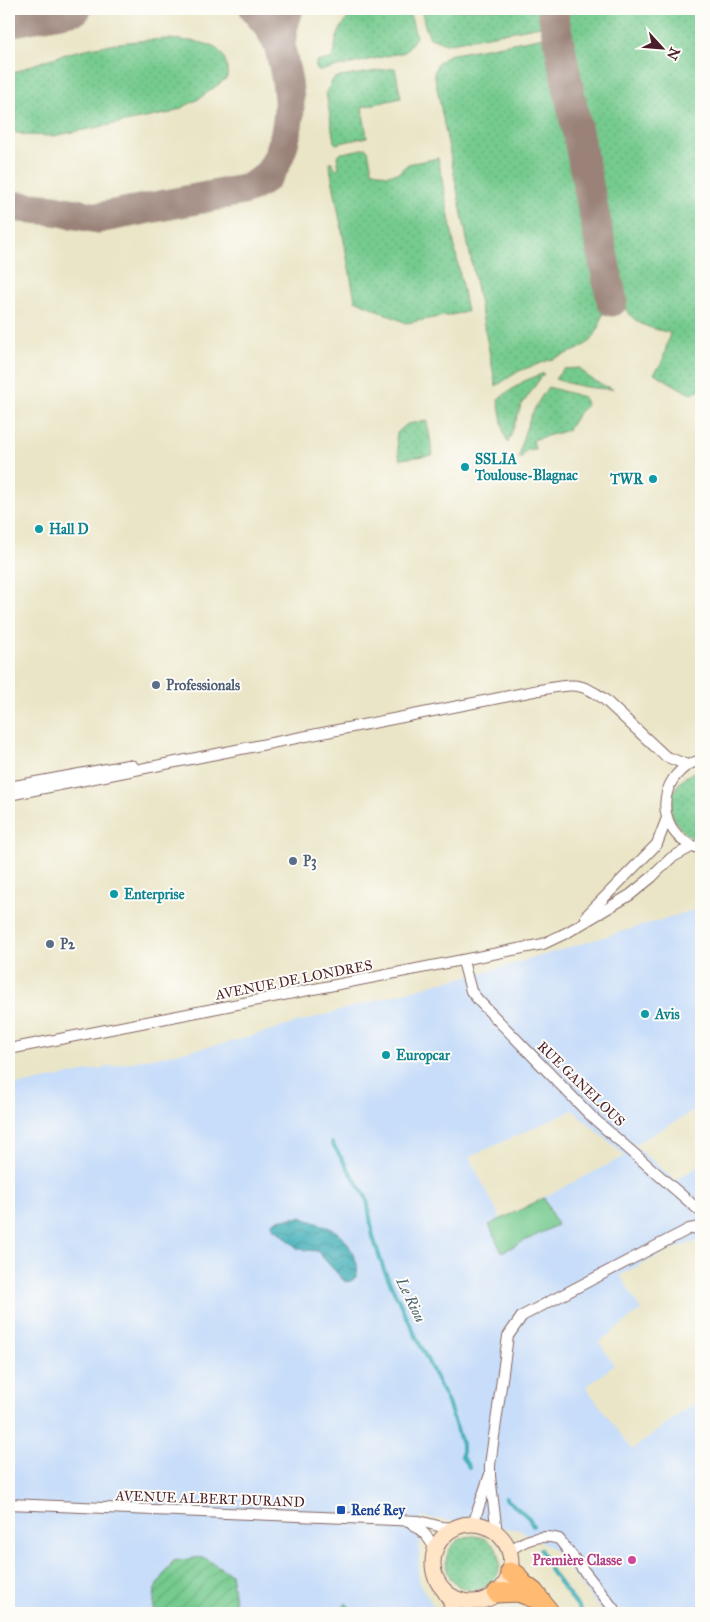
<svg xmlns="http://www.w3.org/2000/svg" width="710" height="1622" font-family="'IM FELL Great Primer',serif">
<defs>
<pattern id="grass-dots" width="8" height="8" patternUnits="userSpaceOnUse" patternTransform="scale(1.25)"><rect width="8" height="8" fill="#74ca8e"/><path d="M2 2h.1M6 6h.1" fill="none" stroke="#66ad7b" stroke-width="1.8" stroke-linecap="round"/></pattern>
<pattern id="garden-furrows" width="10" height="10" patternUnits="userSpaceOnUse" patternTransform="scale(1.25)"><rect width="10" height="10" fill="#74ca8e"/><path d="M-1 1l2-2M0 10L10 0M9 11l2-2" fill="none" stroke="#66ad7b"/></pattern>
<pattern id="water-waves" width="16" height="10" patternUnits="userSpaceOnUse" patternTransform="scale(1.25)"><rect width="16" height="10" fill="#3eaeb8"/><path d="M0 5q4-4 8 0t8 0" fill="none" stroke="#368d96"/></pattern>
</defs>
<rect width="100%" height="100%" fill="#fdfcf7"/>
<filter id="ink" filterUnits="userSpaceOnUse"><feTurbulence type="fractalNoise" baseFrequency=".02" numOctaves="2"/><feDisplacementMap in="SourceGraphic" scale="10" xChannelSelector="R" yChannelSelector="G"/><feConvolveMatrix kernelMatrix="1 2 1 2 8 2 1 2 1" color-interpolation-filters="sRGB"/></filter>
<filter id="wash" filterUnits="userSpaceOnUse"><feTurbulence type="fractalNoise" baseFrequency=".0096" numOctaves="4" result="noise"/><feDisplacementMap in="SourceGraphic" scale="20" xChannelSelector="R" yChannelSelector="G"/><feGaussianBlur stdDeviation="1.12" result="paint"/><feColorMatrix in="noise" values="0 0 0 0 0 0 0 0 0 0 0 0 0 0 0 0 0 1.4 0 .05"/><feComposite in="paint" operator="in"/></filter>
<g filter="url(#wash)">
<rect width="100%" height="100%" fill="#eae5c6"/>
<!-- built -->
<g fill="#c7ddf9" fill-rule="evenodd">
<path d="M 701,908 L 701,1107 L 634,1145 L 675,1180 L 701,1165 L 701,1240 L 672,1249 L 620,1275 L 641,1310 L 599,1342 L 614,1365 L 586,1387 L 632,1450 L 701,1398 L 701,1613 L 603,1613 L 552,1548 L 520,1530 L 421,1517 L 418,1581 L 434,1607 L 434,1613 L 9,1613 L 9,1087 L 226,1043 L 441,982 L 483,973 ZM 573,1110 L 625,1156 L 501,1219 L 469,1157 Z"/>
<path d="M 512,1609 L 529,1610 L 531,1613 L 500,1613 Z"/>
</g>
<!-- grass -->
<g fill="url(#grass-dots)" stroke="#5f745c">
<path d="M 358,9 L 409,9 L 416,37 L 405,52 L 319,71 L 316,69 L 316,62 L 333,58 L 333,54 L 335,53 C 334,36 344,19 358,9 Z"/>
<path d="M 421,9 L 543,9 L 546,25 L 446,44 L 430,38 L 425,26 Z"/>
<path d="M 561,9 L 701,9 L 701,390 L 690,394 L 654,373 L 662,363 L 670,333 C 648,327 635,326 623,305 Z"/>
<path d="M 550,36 L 604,308 L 599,328 L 591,341 L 577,350 L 519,371 L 496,386 L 434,73 L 437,64 L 448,55 Z"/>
<path d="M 169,39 C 198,42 230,40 227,78 L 197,100 L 171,113 L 53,136 L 26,135 L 9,131 L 9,75 C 61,51 112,41 169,39 Z"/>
<path d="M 395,68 L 401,98 L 362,107 L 367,137 L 336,144 L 334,142 L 326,92 L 334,78 Z"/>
<path d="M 366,148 L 368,150 L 372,170 L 386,175 L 398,173 L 408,164 L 438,158 L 467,312 L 406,323 L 355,300 L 329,162 L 332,162 L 336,169 L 339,168 L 337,156 L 338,154 Z"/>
<path d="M 580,368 C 590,380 599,384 613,389 C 593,389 575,386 555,379 L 563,369 Z"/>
<path d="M 544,373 L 521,406 L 508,443 L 504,434 L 498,399 L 524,381 Z"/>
<path d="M 548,387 L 584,397 L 586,406 L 577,415 L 568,430 L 533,440 L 535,449 C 527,449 525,450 522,458 L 519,458 C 523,431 532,409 548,387 Z"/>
<path d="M 427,421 L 433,455 L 400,459 L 396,439 L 397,433 L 407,424 Z"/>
<path d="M 701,769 L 701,842 C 662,827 660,783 701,769 Z"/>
<circle cx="473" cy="1563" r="27"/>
<path d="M 346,1603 L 355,1613 L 336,1613 Z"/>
</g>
<!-- garden -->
<path fill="url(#garden-furrows)" stroke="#5f745c" d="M 203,1557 L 231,1574 L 237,1613 L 153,1613 L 155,1589 L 173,1561 Z"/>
<!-- pitch -->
<path fill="#74ca8e" stroke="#5f745c" d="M 544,1198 L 557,1225 L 502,1252 L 489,1225 Z"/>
<!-- water -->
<path fill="url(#water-waves)" stroke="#446672" d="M 300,1217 C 312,1222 327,1225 337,1232 C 349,1240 372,1281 345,1282 L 317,1251 L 298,1249 L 282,1234 L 274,1229 L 272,1224 L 276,1220 Z"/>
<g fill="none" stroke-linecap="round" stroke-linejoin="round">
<!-- stream -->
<g stroke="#3eaeb8" stroke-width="4">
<path d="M 332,1143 L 367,1199 L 373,1237 L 384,1270 L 448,1403 L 462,1444 L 462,1457 L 469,1467"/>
<path d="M 505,1498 L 529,1518 L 533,1526"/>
<path d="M 540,1549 L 553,1574 L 583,1613"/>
</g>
<!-- taxiway -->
<g stroke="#9a8278" stroke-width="31">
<path d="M 255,9 L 270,27 L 280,48 L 282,28 L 288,9"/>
<path d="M 552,9 L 612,301"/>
<path d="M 9,22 L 76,9"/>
<path d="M 9,206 L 54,210 L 98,218 L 243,190 C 249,188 255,185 260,182 C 283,166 292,116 288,90 C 287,76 283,62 280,48"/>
</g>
</g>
</g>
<g filter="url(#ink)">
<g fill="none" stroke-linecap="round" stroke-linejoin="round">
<defs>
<g id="street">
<path d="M 701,760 C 667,768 653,810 678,836 C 684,843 693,846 701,849"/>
<path d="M 9,787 L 128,765 L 133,766"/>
<path d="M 9,795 L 539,690 C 568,685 579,680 604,699 L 665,756 L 687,765"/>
<path d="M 586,916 L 657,844 L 667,818"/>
<path d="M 463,961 L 471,991 L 479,1001 L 592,1117 L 701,1212"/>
<path d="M 9,1049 L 543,944 L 568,932 L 630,895 L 652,877 L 671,858 L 693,846"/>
<path d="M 9,1504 L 419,1521 L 442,1527 L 456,1528"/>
<path d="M 410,1522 C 423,1531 430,1538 436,1552"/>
<path d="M 473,1524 L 489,1477"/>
<path d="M 497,1533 L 490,1476 L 490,1465 L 508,1336 L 522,1316 L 689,1229 L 701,1227"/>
<path d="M 509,1551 C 524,1540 540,1533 559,1539 L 617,1613"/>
</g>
<g id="secondary">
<circle cx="472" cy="1563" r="39"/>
<path d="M 444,1590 L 451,1602 L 452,1613"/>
</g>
<g id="highway">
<path d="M 510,1572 L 517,1575 L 522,1583 L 534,1592 L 550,1613"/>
<path d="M 497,1593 L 518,1592 L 536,1599"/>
</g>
</defs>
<!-- street casing -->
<use href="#street" stroke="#826461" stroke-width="12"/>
<!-- secondary casing -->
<use href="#secondary" stroke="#826461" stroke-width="17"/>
<!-- highway casing -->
<use href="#highway" stroke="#826461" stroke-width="21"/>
<!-- street -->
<use href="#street" stroke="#fff" stroke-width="10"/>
<!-- secondary -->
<use href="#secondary" stroke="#ffe4c6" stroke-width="15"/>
<!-- highway -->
<use href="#highway" stroke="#ffbb71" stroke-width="19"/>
</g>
</g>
<!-- markers -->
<g fill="#0f9aa8" stroke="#fdfcf7" stroke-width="2">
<circle cx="465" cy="467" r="5"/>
<circle cx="653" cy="479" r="5"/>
<circle cx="39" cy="529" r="5"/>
<circle cx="114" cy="894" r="5"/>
<circle cx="645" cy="1014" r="5"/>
<circle cx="386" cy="1055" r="5"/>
</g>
<g fill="#5c6f8a" stroke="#fdfcf7" stroke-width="2">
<circle cx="156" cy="685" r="5"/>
<circle cx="293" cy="861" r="5"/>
<circle cx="50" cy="944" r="5"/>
</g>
<rect fill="#1a4fb4" stroke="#fdfcf7" stroke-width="2" x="336" y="1505" width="10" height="10" rx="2.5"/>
<circle fill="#d1479c" stroke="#fdfcf7" stroke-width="2" cx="632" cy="1560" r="5"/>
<g text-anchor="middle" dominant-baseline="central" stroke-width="4" stroke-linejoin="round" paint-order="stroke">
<!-- culture labels -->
<g font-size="14" font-weight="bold" fill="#0d838f" stroke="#fdfcf7" text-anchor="start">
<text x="475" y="459">SSLIA<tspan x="475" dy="16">Toulouse-Blagnac</tspan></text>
<text x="643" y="479" text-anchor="end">TWR</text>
<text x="49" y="529">Hall D</text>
<text x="124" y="894">Enterprise</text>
<text x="655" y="1014">Avis</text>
<text x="396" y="1055">Europcar</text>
</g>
<!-- service labels -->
<g font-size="14" font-weight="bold" fill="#4e5e75" stroke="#fdfcf7" text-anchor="start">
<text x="166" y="685">Professionals</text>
<text x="303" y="861">P3</text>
<text x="60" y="944">P2</text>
</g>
<!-- street labels -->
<g font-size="14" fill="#4a1f2b" stroke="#fdfcf7">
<text transform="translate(294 980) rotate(-11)">AVENUE DE LONDRES</text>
<text transform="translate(581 1084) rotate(44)">RUE GANELOUS</text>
<text transform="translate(210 1499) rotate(2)">AVENUE ALBERT DURAND</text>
</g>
<!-- transit labels -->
<g font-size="14" font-weight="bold" fill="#164399" stroke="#fdfcf7" text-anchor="start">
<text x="351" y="1510">René Rey</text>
</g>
<!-- hotel labels -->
<g font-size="14" font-weight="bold" fill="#b23c85" stroke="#fdfcf7" text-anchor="end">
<text x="622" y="1560">Première Classe</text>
</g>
<!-- water labels -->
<g font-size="15" font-style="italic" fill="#455f6a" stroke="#fdfcf7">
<text transform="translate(411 1300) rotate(64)">Le Riou</text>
</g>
</g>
<!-- margin -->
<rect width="710" height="1622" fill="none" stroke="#fdfcf7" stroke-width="30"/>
<!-- north arrow -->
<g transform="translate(662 48) rotate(116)" stroke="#fdfcf7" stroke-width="4" paint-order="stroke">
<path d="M0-4L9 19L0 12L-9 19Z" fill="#4a1f2b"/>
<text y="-8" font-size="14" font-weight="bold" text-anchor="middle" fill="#4a1f2b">N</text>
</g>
</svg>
